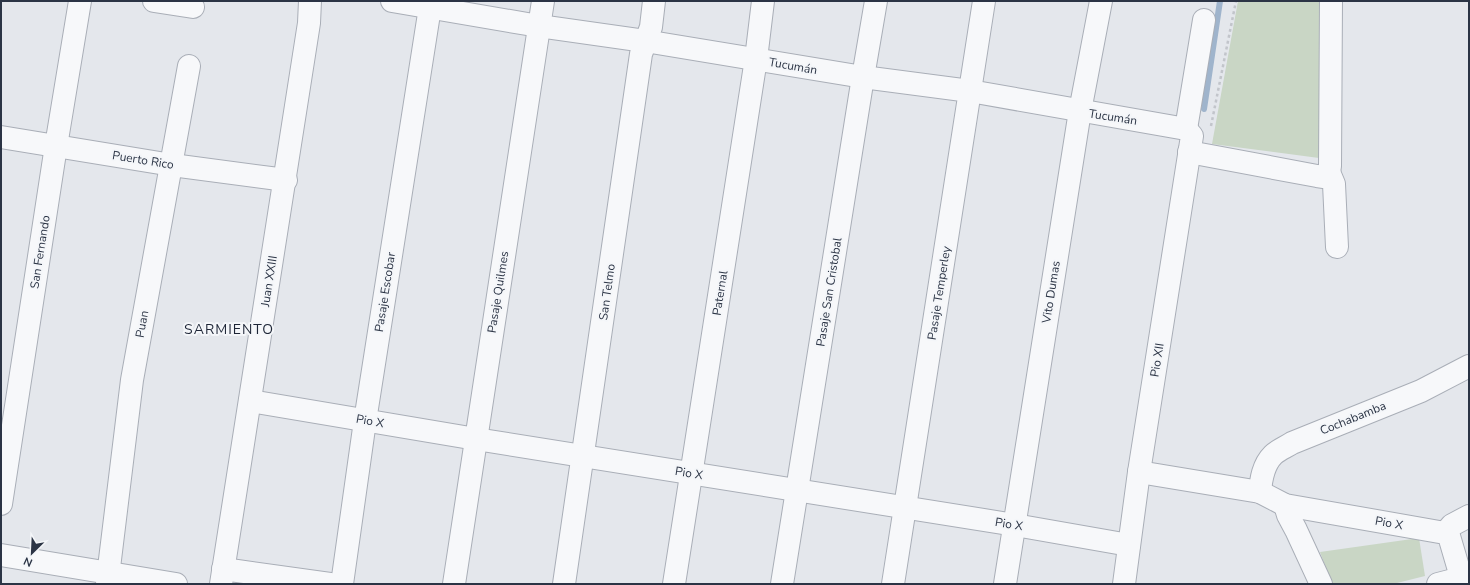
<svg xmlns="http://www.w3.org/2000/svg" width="1470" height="585" font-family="'Nunito Sans',sans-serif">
<rect width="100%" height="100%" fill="#e4e7ec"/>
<!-- green -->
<g fill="#c9d6c5">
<path d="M 1238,1 L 1322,1 L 1319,158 L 1212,144 Z"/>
<path d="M 1419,538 L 1425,576 L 1393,584 L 1332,584 L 1320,552 Z"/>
</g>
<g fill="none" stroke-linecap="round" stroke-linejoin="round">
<!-- stream -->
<path stroke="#9fb4cc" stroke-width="6" d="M 1204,109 L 1220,1"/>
<defs>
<g id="minor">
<path d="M 154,1 L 193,7"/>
<path d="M 392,1 L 539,26 L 645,41 L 863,77 L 970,91 L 1186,129 L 1192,136 L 1139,472 L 1124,584"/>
<path d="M 1186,129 L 1204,20"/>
<path d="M 1,137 L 172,165 L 286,180"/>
<path d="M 1189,152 L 1317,176 L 1324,177 L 1329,172 L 1330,166 L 1331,1"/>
<path d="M 1329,172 L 1334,184 L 1337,247"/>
<path d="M 250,401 L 476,439 L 1015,525 L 1129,545"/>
<path d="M 1139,472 L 1260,492 L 1285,505 L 1445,533 L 1449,536 L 1461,577"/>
<path d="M 1260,492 C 1261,479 1263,465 1273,455 C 1278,450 1286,447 1292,443 L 1421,391 L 1469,366"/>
<path d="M 1,504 L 56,146 L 80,1"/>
<path d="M 1285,505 L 1288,515 L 1296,530 L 1321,584"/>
<path d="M 1445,533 L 1452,525 L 1469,516"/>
<path d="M 1,555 L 176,584"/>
<path d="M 223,569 L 330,584"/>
<path d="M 107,584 L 132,380 L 189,66"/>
<path d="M 221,584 L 309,23 L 310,1"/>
<path d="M 342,584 L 365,421 L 431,1"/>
<path d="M 454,584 L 543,1"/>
<path d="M 564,584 L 641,54 L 651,27 L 654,1"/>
<path d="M 674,584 L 756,59 L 763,1"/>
<path d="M 782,584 L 863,77 L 876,1"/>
<path d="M 893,584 L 984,1"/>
<path d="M 1005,584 L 1080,111 L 1101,1"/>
<path d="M 1438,584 L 1469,576"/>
</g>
</defs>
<!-- minor casing -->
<use href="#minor" stroke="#a9aeb7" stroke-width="24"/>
<!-- path -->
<path stroke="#c2c5cb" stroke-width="2.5" stroke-dasharray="3 3" stroke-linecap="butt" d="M 1211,126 L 1236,1"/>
<!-- minor -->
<use href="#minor" stroke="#f7f8fa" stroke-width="22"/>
</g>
<g text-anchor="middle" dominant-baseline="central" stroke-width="4" stroke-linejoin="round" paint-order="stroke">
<!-- street labels -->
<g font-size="12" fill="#2b3445" stroke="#f4f6f9">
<text transform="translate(793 66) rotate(10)">Tucumán</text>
<text transform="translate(1113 117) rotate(9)">Tucumán</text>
<text transform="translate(143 160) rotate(9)">Puerto Rico</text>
<text transform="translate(40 252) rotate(-81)">San Fernando</text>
<text transform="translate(269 281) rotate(-81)">Juan XXIII</text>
<text transform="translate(385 292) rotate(-81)">Pasaje Escobar</text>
<text transform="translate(498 292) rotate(-81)">Pasaje Quilmes</text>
<text transform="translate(607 292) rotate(-82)">San Telmo</text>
<text transform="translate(829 292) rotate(-81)">Pasaje San Cristobal</text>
<text transform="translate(1051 292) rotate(-81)">Vito Dumas</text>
<text transform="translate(720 293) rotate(-81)">Paternal</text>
<text transform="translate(939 293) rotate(-81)">Pasaje Temperley</text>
<text transform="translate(142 324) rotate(-80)">Puan</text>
<text transform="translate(1157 360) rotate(-81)">Pio XII</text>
<text transform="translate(1353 418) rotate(-22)">Cochabamba</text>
<text transform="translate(370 421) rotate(10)">Pio X</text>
<text transform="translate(689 473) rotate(9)">Pio X</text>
<text transform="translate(1389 523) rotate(10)">Pio X</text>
<text transform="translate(1009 524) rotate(9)">Pio X</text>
</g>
<!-- quarter labels -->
<g font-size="14" letter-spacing="1" fill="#1d2536" stroke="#f4f6f9">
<text x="229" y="329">SARMIENTO</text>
</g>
</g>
<!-- border -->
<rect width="1470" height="585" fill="none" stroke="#2b3445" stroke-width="4"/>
<!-- north arrow -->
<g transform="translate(32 553) rotate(204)" stroke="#f4f6f9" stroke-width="3" paint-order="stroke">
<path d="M0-3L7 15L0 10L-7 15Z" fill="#2b3445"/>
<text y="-6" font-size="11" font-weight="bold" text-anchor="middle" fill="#2b3445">N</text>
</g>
</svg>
